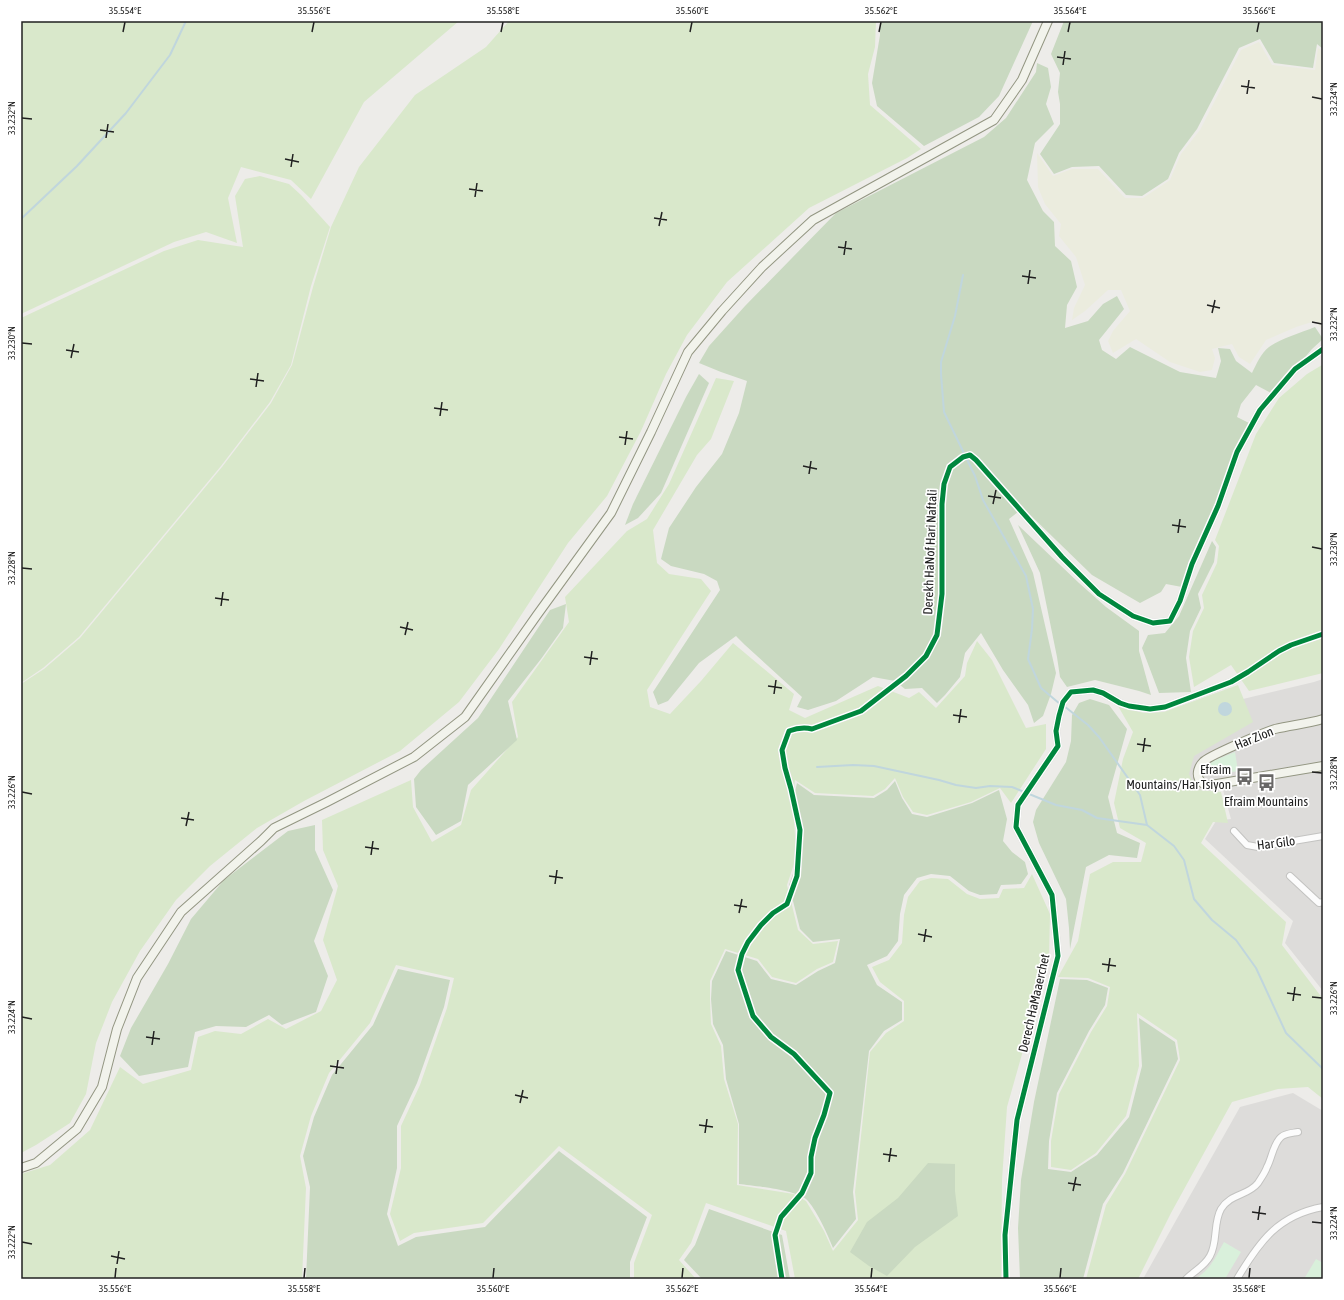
<svg xmlns="http://www.w3.org/2000/svg" width="1344" height="1300" font-family="'Asap Condensed',sans-serif">
<rect width="100%" height="100%" fill="#edece9"/>
<!-- residential -->
<g fill="#dddcda">
<path d="M 1323,679 L 1323,991 L 1285,943 L 1293,921 L 1205,839 L 1216,821 L 1231,819 L 1223,790 L 1194,791 L 1184,779 L 1187,742 L 1243,699 L 1314,682 Z"/>
<path d="M 1293,1093 L 1323,1111 L 1323,1279 L 1143,1279 L 1240,1107 Z"/>
</g>
<!-- farmland -->
<path fill="#ebecde" d="M 1259,42 L 1272,65 L 1315,70 L 1318,48 L 1323,52 L 1323,331 L 1315,321 L 1296,327 L 1266,340 L 1250,364 L 1239,357 L 1232,344 L 1212,349 L 1215,358 L 1212,370 L 1200,372 L 1170,362 L 1136,339 L 1113,353 L 1108,341 L 1113,331 L 1130,311 L 1121,290 L 1108,290 L 1085,311 L 1072,320 L 1074,308 L 1085,285 L 1076,257 L 1059,236 L 1061,224 L 1045,204 L 1038,187 L 1037,153 L 1053,176 L 1072,169 L 1098,169 L 1125,198 L 1143,198 L 1170,180 L 1181,154 L 1200,130 L 1241,50 Z"/>
<!-- grass -->
<g fill="#d9e8cb">
<path d="M 21,21 L 459,21 L 364,102 L 311,199 L 291,180 L 241,167 L 228,198 L 237,243 L 206,232 L 174,242 L 21,314 Z"/>
<path d="M 509,21 L 876,21 L 875,47 L 868,74 L 870,105 L 921,149 L 907,158 L 809,208 L 727,282 L 687,335 L 666,374 L 641,431 L 607,496 L 568,543 L 499,649 L 459,702 L 400,751 L 304,801 L 257,828 L 210,866 L 176,900 L 140,951 L 112,1002 L 96,1043 L 86,1094 L 70,1123 L 36,1145 L 21,1153 L 21,684 L 44,669 L 80,638 L 222,467 L 271,403 L 292,365 L 313,287 L 331,227 L 359,167 L 415,95 L 486,47 Z"/>
<path d="M 260,176 L 289,184 L 301,195 L 330,227 L 311,286 L 291,365 L 270,402 L 221,466 L 79,637 L 43,668 L 21,683 L 21,318 L 164,251 L 198,240 L 243,247 L 235,196 L 245,179 Z"/>
<path d="M 1322,365 L 1323,365 L 1323,673 L 1249,691 L 1231,665 L 1194,687 L 1189,657 L 1193,631 L 1204,608 L 1202,595 L 1217,563 L 1219,546 L 1215,540 L 1256,434 L 1279,398 L 1307,374 Z"/>
<path d="M 716,378 L 734,381 L 711,439 L 697,455 L 653,530 L 657,563 L 669,574 L 701,579 L 711,591 L 647,690 L 650,707 L 670,714 L 701,681 L 733,643 L 794,694 L 789,710 L 805,718 L 878,686 L 909,698 L 919,692 L 936,708 L 965,676 L 967,663 L 977,641 L 992,660 L 1026,728 L 1046,724 L 1046,749 L 1011,803 L 1000,788 L 971,802 L 927,815 L 913,812 L 903,797 L 895,778 L 885,789 L 873,796 L 815,793 L 795,780 L 793,796 L 796,858 L 787,885 L 798,930 L 813,944 L 838,941 L 833,962 L 817,969 L 796,983 L 772,977 L 758,959 L 725,949 L 710,981 L 710,999 L 711,1024 L 721,1046 L 724,1079 L 738,1124 L 737,1185 L 794,1194 L 806,1201 L 824,1231 L 833,1251 L 858,1220 L 855,1192 L 870,1052 L 886,1033 L 904,1021 L 904,1001 L 880,982 L 872,967 L 889,960 L 902,943 L 904,915 L 908,897 L 920,881 L 931,878 L 948,879 L 967,894 L 980,899 L 999,898 L 1003,889 L 1024,888 L 1032,874 L 1050,914 L 1049,959 L 1007,1107 L 1002,1180 L 1001,1279 L 795,1279 L 786,1231 L 706,1203 L 691,1243 L 679,1260 L 696,1279 L 634,1279 L 634,1263 L 652,1215 L 559,1146 L 483,1223 L 414,1233 L 400,1241 L 390,1214 L 401,1168 L 401,1126 L 420,1085 L 447,1008 L 454,978 L 396,965 L 370,1023 L 329,1073 L 311,1116 L 300,1156 L 306,1188 L 302,1279 L 21,1279 L 21,1174 L 50,1165 L 90,1130 L 120,1067 L 143,1084 L 191,1070 L 198,1037 L 215,1031 L 241,1034 L 268,1019 L 286,1029 L 321,1011 L 337,980 L 323,940 L 338,886 L 323,850 L 322,820 L 411,780 L 413,807 L 432,842 L 461,825 L 471,790 L 518,737 L 512,702 L 569,622 L 565,597 L 627,531 L 647,519 L 669,484 Z"/>
<path d="M 1238,685 L 1253,722 L 1194,756 L 1189,774 L 1197,790 L 1221,792 L 1228,823 L 1213,822 L 1201,843 L 1286,922 L 1282,945 L 1323,999 L 1323,1099 L 1308,1087 L 1278,1089 L 1232,1102 L 1171,1213 L 1138,1279 L 1086,1279 L 1106,1205 L 1125,1174 L 1180,1060 L 1177,1040 L 1137,1013 L 1139,1066 L 1126,1116 L 1096,1153 L 1071,1170 L 1051,1167 L 1051,1141 L 1059,1094 L 1091,1032 L 1107,1006 L 1110,987 L 1088,978 L 1058,977 L 1078,941 L 1090,874 L 1113,862 L 1141,862 L 1146,843 L 1120,828 L 1114,803 L 1123,759 L 1133,732 L 1118,706 L 1144,713 L 1164,712 Z"/>
</g>
<!-- forest -->
<g fill="#c9d9c1">
<path d="M 880,21 L 1033,21 L 999,96 L 979,117 L 924,146 L 877,106 L 872,83 L 880,35 Z"/>
<path d="M 1064,21 L 1323,21 L 1323,49 L 1317,44 L 1313,68 L 1274,63 L 1260,39 L 1239,48 L 1197,129 L 1179,153 L 1168,179 L 1142,196 L 1126,195 L 1099,166 L 1072,167 L 1054,174 L 1040,154 L 1060,124 L 1060,104 L 1058,92 L 1060,73 L 1051,54 Z"/>
<path d="M 1037,63 L 1048,68 L 1051,87 L 1046,104 L 1054,124 L 1035,143 L 1027,180 L 1043,211 L 1054,222 L 1055,246 L 1071,261 L 1077,287 L 1067,305 L 1065,328 L 1088,321 L 1103,304 L 1117,296 L 1124,309 L 1099,340 L 1102,350 L 1116,359 L 1130,347 L 1180,372 L 1216,378 L 1221,361 L 1218,348 L 1230,349 L 1236,361 L 1252,373 C 1256,365 1261,353 1269,347 C 1282,338 1300,333 1315,327 L 1323,339 L 1312,349 L 1279,388 L 1271,393 L 1256,385 L 1241,404 L 1237,417 L 1249,423 L 1182,587 L 1166,584 L 1161,592 L 1140,603 L 1092,575 L 1023,508 L 1009,519 L 1033,573 L 1056,673 L 1051,694 L 1043,716 L 1034,723 L 1028,705 L 1003,670 L 981,633 L 965,653 L 960,677 L 945,695 L 937,703 L 922,688 L 905,689 L 895,681 L 873,677 L 836,701 L 808,710 L 797,707 L 802,697 L 745,645 L 736,636 L 699,663 L 668,701 L 658,705 L 653,692 L 720,590 L 717,581 L 704,574 L 671,566 L 661,559 L 669,528 L 696,487 L 722,454 L 739,413 L 747,381 L 721,372 L 699,363 L 709,346 L 745,306 L 836,213 L 984,137 L 1006,118 L 1036,72 Z"/>
<path d="M 699,374 L 709,383 L 661,493 L 638,518 L 625,525 L 633,504 L 686,397 Z"/>
<path d="M 1018,525 L 1079,583 L 1106,607 L 1139,631 L 1139,651 L 1151,695 L 1139,691 L 1095,680 L 1067,687 L 1060,677 L 1057,657 L 1040,573 Z"/>
<path d="M 1212,541 L 1216,547 L 1214,562 L 1198,594 L 1201,608 L 1190,631 L 1186,658 L 1191,692 L 1159,693 L 1142,648 L 1148,635 L 1165,633 L 1179,616 Z"/>
<path d="M 566,604 L 563,628 L 541,659 L 508,701 L 517,740 L 468,785 L 461,821 L 436,835 L 416,807 L 414,779 L 421,770 L 478,718 L 550,610 Z"/>
<path d="M 1090,699 L 1109,705 L 1127,729 L 1108,797 L 1117,833 L 1140,843 L 1137,858 L 1109,855 L 1086,867 L 1070,949 L 1069,928 L 1066,899 L 1039,843 L 1033,822 L 1036,810 L 1066,762 L 1071,741 L 1072,715 L 1079,703 Z"/>
<path d="M 895,781 L 902,798 L 912,814 L 927,817 L 972,803 L 999,790 L 1007,819 L 1003,841 L 1012,852 L 1025,862 L 1028,874 L 1021,884 L 1001,885 L 997,894 L 980,895 L 969,891 L 950,876 L 931,874 L 917,878 L 904,895 L 900,914 L 898,941 L 887,956 L 867,965 L 877,985 L 902,1002 L 902,1020 L 884,1031 L 869,1051 L 853,1192 L 856,1219 L 833,1248 C 827,1233 818,1213 808,1201 C 799,1190 755,1186 739,1184 L 739,1124 L 726,1079 L 723,1045 L 713,1024 L 711,999 L 712,981 L 726,951 L 757,961 L 771,979 L 796,985 L 818,971 L 835,963 L 840,939 L 813,942 L 800,929 L 789,885 L 798,859 L 794,796 L 797,783 L 814,795 L 874,798 L 887,790 Z"/>
<path d="M 315,825 L 315,850 L 333,890 L 314,941 L 328,976 L 316,1012 L 282,1025 L 269,1015 L 246,1027 L 216,1026 L 195,1032 L 188,1067 L 139,1076 L 120,1056 L 131,1028 L 168,964 L 191,919 L 224,880 L 288,831 Z"/>
<path d="M 398,969 L 450,980 L 444,1007 L 417,1083 L 397,1126 L 397,1168 L 387,1214 L 398,1246 L 416,1237 L 485,1227 L 559,1151 L 647,1217 L 630,1262 L 630,1279 L 306,1279 L 310,1187 L 303,1156 L 314,1117 L 332,1075 L 373,1025 Z"/>
<path d="M 1060,979 L 1087,980 L 1108,988 L 1105,1005 L 1089,1031 L 1057,1093 L 1049,1141 L 1048,1169 L 1071,1172 L 1097,1155 L 1129,1117 L 1142,1066 L 1139,1018 L 1175,1042 L 1178,1059 L 1123,1173 L 1103,1204 L 1083,1279 L 1020,1279 L 1018,1228 L 1021,1180 L 1034,1102 Z"/>
<path d="M 928,1163 L 955,1164 L 955,1191 L 958,1216 L 915,1247 L 887,1276 L 869,1266 L 850,1252 L 867,1222 L 898,1198 Z"/>
<path d="M 709,1209 L 782,1235 L 790,1279 L 702,1279 L 684,1260 L 695,1245 Z"/>
</g>
<!-- park -->
<g fill="#d9f0db">
<path d="M 1235,752 L 1238,771 L 1213,775 L 1208,772 L 1208,766 L 1213,761 Z"/>
<path d="M 1224,1242 L 1241,1252 L 1225,1279 L 1195,1279 C 1212,1268 1214,1259 1224,1242 Z"/>
<path d="M 1316,1259 L 1323,1263 L 1323,1279 L 1304,1279 Z"/>
</g>
<!-- water -->
<circle fill="#c0d6dd" cx="1225" cy="709" r="7"/>
<g fill="none" stroke-linecap="round" stroke-linejoin="round">
<!-- stream -->
<g stroke="#c0d6dd" stroke-width="2">
<path d="M 21,219 L 77,166 L 126,113 L 170,55 L 186,21"/>
<path d="M 963,275 L 955,316 L 941,362 L 941,374 L 944,412 L 975,476 L 983,500 L 1026,576 L 1033,609 L 1032,629 L 1028,659 L 1041,688 L 1060,704"/>
<path d="M 1064,706 L 1088,725 L 1099,737 L 1140,795 L 1147,825 L 1174,846 L 1184,860 L 1194,899 L 1212,920 L 1236,940 L 1256,968 L 1286,1033 L 1323,1069"/>
<path d="M 817,767 L 853,765 L 874,766 L 939,780 L 956,785 L 976,788 L 990,786 L 1012,787 L 1056,805 L 1082,810 L 1097,818 L 1147,825"/>
</g>
<defs>
<g id="street">
<path d="M 1234,831 L 1247,845 L 1258,847 L 1323,836"/>
<path d="M 1290,876 L 1319,903 L 1323,902"/>
<path d="M 782,1279 L 775,1235 L 781,1217 L 802,1193 L 811,1173 L 811,1157 L 815,1138 L 824,1115 L 830,1093 L 794,1054 L 771,1037 L 753,1016 L 738,970 L 742,954 L 748,942 L 761,925 L 773,913 L 787,904 L 797,876 L 800,830 L 791,789 L 785,768 L 782,750 L 789,731 C 797,728 804,727 812,729 L 861,711 L 906,676 L 926,656 L 937,635 L 942,594 L 942,504 L 944,484 L 950,467 L 963,457 L 970,455 L 976,460 L 1062,557 L 1099,594 L 1133,616 L 1153,623 L 1170,621 L 1180,601 L 1192,564 L 1218,506 L 1237,452 L 1260,410 L 1295,369 L 1323,349"/>
<path d="M 1006,1279 L 1005,1235 L 1017,1120 L 1058,956 L 1052,895 L 1016,827 L 1018,805 L 1058,746 L 1056,731 L 1059,716 L 1063,702 L 1071,692 L 1093,690 L 1103,693 L 1120,703 L 1129,706 L 1150,709 L 1165,707 L 1231,682 L 1248,672 L 1279,651 L 1291,645 L 1323,634"/>
<path d="M 1186,1279 C 1194,1271 1204,1267 1210,1256 C 1218,1242 1213,1223 1221,1209 C 1231,1193 1248,1196 1258,1183 C 1261,1178 1265,1173 1267,1167 C 1272,1158 1273,1144 1281,1137 C 1286,1133 1293,1133 1298,1132"/>
<path d="M 1237,1279 C 1259,1242 1278,1215 1323,1207"/>
</g>
<g id="secondary">
<path d="M 1323,719 C 1307,724 1291,725 1275,729 C 1265,732 1208,756 1203,762 C 1199,766 1196,773 1199,779 C 1202,784 1206,786 1211,785 L 1323,766"/>
<path d="M 21,1168 L 36,1163 L 77,1129 L 102,1087 L 117,1029 L 137,978 L 181,912 L 261,841 L 274,828 L 327,802 L 414,757 L 465,717 L 537,615 L 611,513 L 651,432 L 688,352 L 722,311 L 762,267 L 813,220 L 994,120 L 1022,80 L 1048,21"/>
</g>
</defs>
<!-- street casing -->
<use href="#street" stroke="#c3c3c1" stroke-width="8"/>
<!-- secondary casing -->
<use href="#secondary" stroke="#939682" stroke-width="10"/>
<!-- street -->
<use href="#street" stroke="#fcfcfc" stroke-width="6"/>
<!-- secondary -->
<use href="#secondary" stroke="#f2f3ec" stroke-width="8"/>
<defs>
<g id="cycleway">
<path d="M 782,1279 L 775,1235 L 781,1217 L 802,1193 L 811,1173 L 811,1157 L 815,1138 L 824,1115 L 830,1093 L 794,1054 L 771,1037 L 753,1016 L 738,970 L 742,954 L 748,942 L 761,925 L 773,913 L 787,904 L 797,876 L 800,830 L 791,789 L 785,768 L 782,750 L 789,731 C 797,728 804,727 812,729 L 861,711 L 906,676 L 926,656 L 937,635 L 942,594 L 942,504 L 944,484 L 950,467 L 963,457 L 970,455 L 976,460 L 1062,557 L 1099,594 L 1133,616 L 1153,623 L 1170,621 L 1180,601 L 1192,564 L 1218,506 L 1237,452 L 1260,410 L 1295,369 L 1323,349"/>
<path d="M 1006,1279 L 1005,1235 L 1017,1120 L 1058,956 L 1052,895 L 1016,827 L 1018,805 L 1058,746 L 1056,731 L 1059,716 L 1063,702 L 1071,692 L 1093,690 L 1103,693 L 1120,703 L 1129,706 L 1150,709 L 1165,707 L 1231,682 L 1248,672 L 1279,651 L 1291,645 L 1323,634"/>
</g>
</defs>
<!-- cycleway casing -->
<use href="#cycleway" stroke="#fff" stroke-width="8"/>
<!-- cycleway -->
<use href="#cycleway" stroke="#00873e" stroke-width="5"/>
</g>
<!-- ticks -->
<path fill="none" stroke="#202020" stroke-width="1.5" d="M 123,32 L 125,22M 312,32 L 314,22M 501,32 L 503,22M 690,32 L 692,22M 879,32 L 881,22M 1068,32 L 1070,22M 1257,32 L 1259,22M 1057,57 L 1071,59M 1063,65 L 1065,51M 1241,86 L 1255,88M 1247,94 L 1249,80M 1312,97 L 1322,99M 22,118 L 32,119M 100,130 L 114,132M 106,138 L 108,124M 285,159 L 299,162M 291,167 L 293,154M 469,189 L 483,191M 475,197 L 477,183M 654,218 L 667,220M 659,226 L 662,212M 838,247 L 852,249M 844,255 L 846,241M 1022,276 L 1036,278M 1028,284 L 1030,270M 1207,305 L 1220,308M 1212,313 L 1215,300M 1312,322 L 1322,324M 22,343 L 32,344M 66,350 L 79,352M 71,358 L 74,344M 250,379 L 264,381M 256,387 L 258,373M 434,408 L 448,410M 440,416 L 442,402M 619,437 L 633,439M 625,445 L 627,431M 803,466 L 817,469M 809,474 L 811,461M 988,496 L 1001,498M 993,504 L 996,490M 1172,525 L 1186,527M 1178,533 L 1180,519M 1312,547 L 1322,549M 22,568 L 32,569M 215,598 L 229,600M 221,606 L 223,592M 400,627 L 413,630M 405,635 L 408,622M 584,657 L 598,659M 590,665 L 592,651M 768,686 L 782,688M 774,694 L 776,680M 953,715 L 967,717M 959,723 L 961,709M 1137,744 L 1151,746M 1143,752 L 1145,738M 1312,772 L 1322,773M 22,792 L 32,794M 181,818 L 194,820M 186,826 L 189,812M 365,847 L 379,849M 371,855 L 373,841M 549,876 L 563,878M 555,884 L 557,870M 734,905 L 747,907M 739,913 L 742,899M 918,934 L 932,937M 924,942 L 926,929M 1102,964 L 1116,966M 1108,972 L 1110,958M 1287,993 L 1301,995M 1312,997 L 1322,998M 1293,1001 L 1295,987M 22,1017 L 32,1019M 146,1037 L 160,1039M 152,1045 L 154,1031M 330,1066 L 344,1068M 336,1074 L 338,1060M 515,1095 L 528,1098M 520,1103 L 523,1090M 699,1125 L 713,1127M 705,1133 L 707,1119M 883,1154 L 897,1156M 889,1162 L 891,1148M 1068,1183 L 1081,1185M 1073,1191 L 1076,1177M 1252,1212 L 1266,1214M 1258,1220 L 1260,1206M 1312,1222 L 1322,1223M 22,1242 L 32,1244M 111,1256 L 125,1259M 117,1264 L 119,1251M 115,1278 L 116,1268M 304,1278 L 305,1268M 493,1278 L 494,1268M 682,1278 L 683,1268M 871,1278 L 872,1268M 1060,1278 L 1061,1268M 1249,1278 L 1250,1268"/>
<!-- icons -->
<defs>
<symbol id="bus-bare" viewBox="-9 -9 18 18"><path d="M-5-6H5V4H4V6H2V4H-2V6H-4V4H-5ZM-3.5-4V0h7V-4ZM-3.5 1.2v1.5H-2V1.2ZM2 1.2v1.5H3.5V1.2Z" fill="#686766" stroke="#fff" stroke-width="2.5" paint-order="stroke"/></symbol>
</defs>
<g fill-rule="evenodd">
<use href="#bus-bare" x="1232" y="764" width="25" height="25"/>
<use href="#bus-bare" x="1254" y="770" width="25" height="25"/>
</g>
<g text-anchor="middle" dominant-baseline="central" stroke-width="3.5" stroke-linejoin="round" paint-order="stroke">
<!-- street labels -->
<g font-size="13" fill="#202020" stroke="#fff">
<text transform="translate(930 552) rotate(-88)">Derekh HaNof Hari Naftali</text>
<text transform="translate(1254 738) rotate(-22)">Har Zion</text>
<text transform="translate(1276 843) rotate(-7)">Har Gilo</text>
<text transform="translate(1034 1003) rotate(-77)">Derech HaMaaerchet</text>
</g>
<!-- poi labels -->
<g font-size="13" fill="#202020" stroke="#fff" text-anchor="end">
<text x="1231" y="769">Efraim<tspan x="1231" dy="15">Mountains/Har Tsiyon</tspan></text>
<text x="1266" y="801" text-anchor="middle">Efraim Mountains</text>
</g>
</g>
<!-- border -->
<rect width="1344" height="1300" fill="none" stroke="#ffffff" stroke-width="44"/>
<rect x="22" y="22" width="1300" height="1256" fill="none" stroke="#202020" stroke-width="1.5"/>
<g font-size="10" text-anchor="middle" fill="#202020">
<text x="125" y="14">35.554°E</text>
<text x="314" y="14">35.556°E</text>
<text x="503" y="14">35.558°E</text>
<text x="692" y="14">35.560°E</text>
<text x="881" y="14">35.562°E</text>
<text x="1070" y="14">35.564°E</text>
<text x="1259" y="14">35.566°E</text>
<text transform="translate(1333 99) rotate(-90)" y="4">33.234°N</text>
<text transform="translate(11 118) rotate(-90)" y="4">33.232°N</text>
<text transform="translate(1333 324) rotate(-90)" y="4">33.232°N</text>
<text transform="translate(11 343) rotate(-90)" y="4">33.230°N</text>
<text transform="translate(1333 549) rotate(-90)" y="4">33.230°N</text>
<text transform="translate(11 568) rotate(-90)" y="4">33.228°N</text>
<text transform="translate(1333 773) rotate(-90)" y="4">33.228°N</text>
<text transform="translate(11 792) rotate(-90)" y="4">33.226°N</text>
<text transform="translate(1333 998) rotate(-90)" y="4">33.226°N</text>
<text transform="translate(11 1017) rotate(-90)" y="4">33.224°N</text>
<text transform="translate(1333 1223) rotate(-90)" y="4">33.224°N</text>
<text transform="translate(11 1242) rotate(-90)" y="4">33.222°N</text>
<text x="115" y="1292">35.556°E</text>
<text x="304" y="1292">35.558°E</text>
<text x="493" y="1292">35.560°E</text>
<text x="682" y="1292">35.562°E</text>
<text x="871" y="1292">35.564°E</text>
<text x="1060" y="1292">35.566°E</text>
<text x="1249" y="1292">35.568°E</text>
</g>
</svg>
